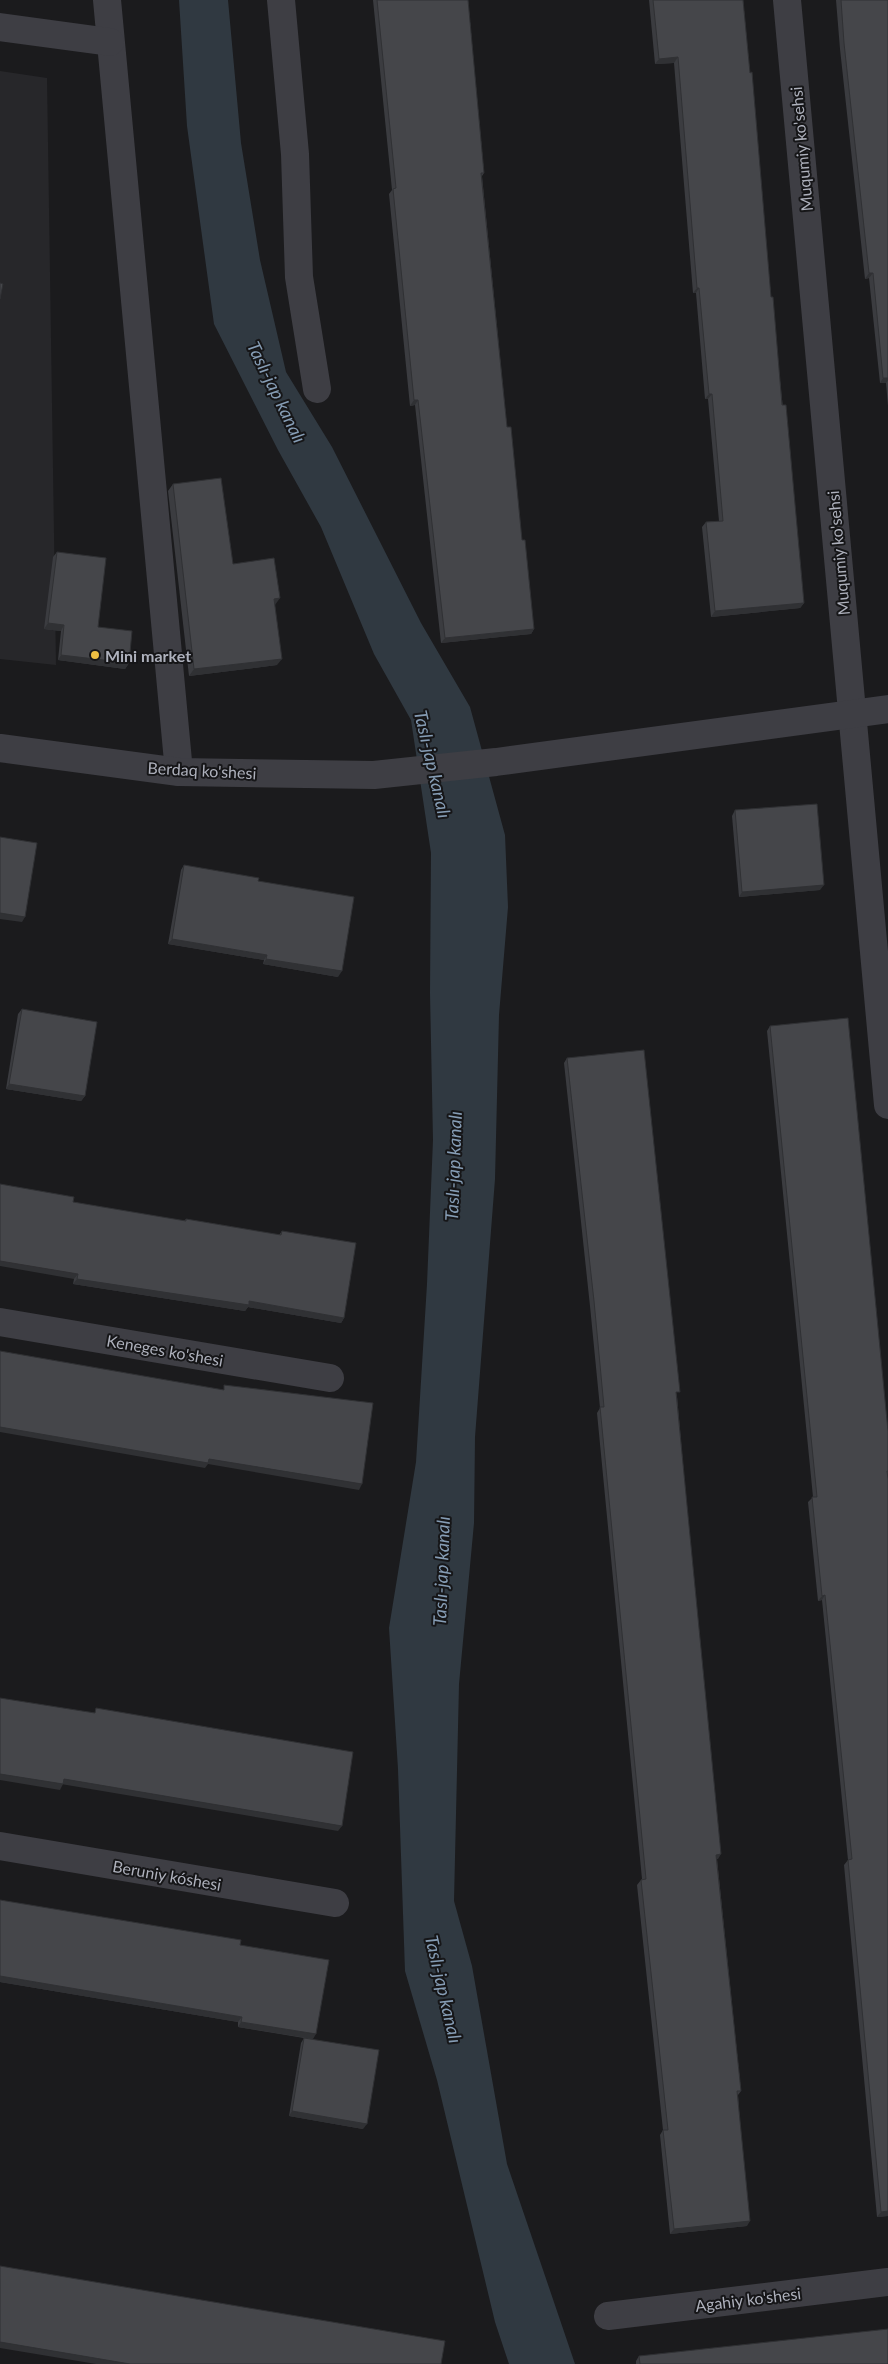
<svg xmlns="http://www.w3.org/2000/svg" width="888" height="2364" font-family="Lato,sans-serif">
<rect width="100%" height="100%" fill="#1b1b1d"/>
<!-- built -->
<path fill="#27272a" d="M 0,71 L 47,78 L 56,665 L 0,659 Z"/>
<!-- water -->
<path fill="#303941" d="M 179,0 L 228,0 L 241,143 L 260,260 L 286,372 L 332,447 L 421,623 L 470,707 L 505,835 L 508,907 L 499,1015 L 495,1179 L 475,1437 L 474,1523 L 459,1684 L 454,1901 L 472,1966 L 507,2164 L 575,2364 L 509,2364 L 495,2322 L 437,2080 L 405,1971 L 398,1769 L 389,1628 L 416,1462 L 427,1284 L 433,1140 L 430,993 L 431,853 L 411,720 L 374,654 L 321,527 L 278,450 L 214,324 L 187,126 Z"/>
<g fill="none" stroke-linecap="round" stroke-linejoin="round">
<!-- minor -->
<g stroke="#3e3e44" stroke-width="28">
<path d="M 107,0 L 179,772"/>
<path d="M 281,0 L 295,154 L 299,277 L 317,389"/>
<path d="M 787,0 L 888,1105"/>
<path d="M 0,27 L 110,42"/>
<path d="M 0,1322 L 330,1378"/>
<path d="M 0,1846 L 335,1903"/>
<path d="M 608,2316 L 888,2282"/>
</g>
<!-- tertiary -->
<path stroke="#3e3e44" stroke-width="28" d="M 0,748 L 179,772 L 374,775 L 496,762 L 888,709"/>
</g>
<!-- wall -->
<g fill="#3b3c40">
<path d="M 373,0 L 468,0 L 484,173 L 482,176 L 507,427 L 534,629 L 531,634 L 441,643 L 415,405 L 410,406 L 389,194 L 392,190 Z"/>
<path d="M 649,0 L 743,0 L 771,297 L 804,603 L 800,608 L 711,617 L 702,527 L 706,522 L 719,521 L 708,399 L 705,399 L 696,293 L 693,293 L 674,63 L 655,64 Z"/>
<path d="M 836,0 L 888,0 L 888,406 L 886,383 L 880,383 L 869,278 L 865,279 L 840,49 Z"/>
<path d="M 173,484 L 233,564 L 275,605 L 277,665 L 189,676 L 168,491 Z"/>
<path d="M 57,552 L 98,627 L 129,663 L 125,669 L 58,660 L 61,631 L 44,629 L 53,557 Z"/>
<path d="M 735,810 L 820,890 L 739,897 L 732,816 Z"/>
<path d="M 184,865 L 258,881 L 338,977 L 263,964 L 264,960 L 168,944 L 181,870 Z"/>
<path d="M 22,1009 L 85,1096 L 81,1101 L 6,1089 L 18,1014 Z"/>
<path d="M 770,1026 L 888,1431 L 888,2216 L 877,2217 L 844,1865 L 848,1860 L 822,1600 L 818,1601 L 808,1502 L 813,1497 L 767,1031 Z"/>
<path d="M 567,1058 L 677,1396 L 718,1859 L 717,1859 L 741,2091 L 738,2095 L 747,2226 L 670,2234 L 660,2135 L 663,2130 L 637,1885 L 641,1880 L 642,1879 L 597,1413 L 600,1408 L 590,1306 L 564,1063 Z"/>
<path d="M 73,1202 L 184,1221 L 186,1219 L 279,1235 L 282,1231 L 344,1318 L 341,1323 L 248,1307 L 245,1311 L 73,1284 L 74,1279 Z"/>
<path d="M 0,1900 L 240,1945 L 313,2039 L 363,2129 L 289,2116 L 301,2043 L 304,2038 L 238,2027 L 238,2022 L 0,1982 Z"/>
<path d="M 639,2356 L 888,2364 L 636,2364 L 636,2361 Z"/>
</g>
<!-- shaded-wall -->
<g fill="#303134">
<path d="M 678,57 L 674,63 L 655,64 L 659,59 Z"/>
<path d="M 869,273 L 873,273 L 869,278 L 865,279 Z"/>
<path d="M 697,288 L 699,288 L 696,293 L 693,293 Z"/>
<path d="M 883,378 L 888,378 L 888,380 L 886,383 L 880,383 Z"/>
<path d="M 709,394 L 712,394 L 708,399 L 705,399 Z"/>
<path d="M 414,400 L 418,400 L 415,405 L 410,406 Z"/>
<path d="M 280,598 L 275,605 L 269,606 L 274,599 Z"/>
<path d="M 804,603 L 800,608 L 711,617 L 715,611 Z"/>
<path d="M 48,623 L 64,625 L 61,631 L 44,629 Z"/>
<path d="M 534,629 L 531,634 L 441,643 L 445,638 Z"/>
<path d="M 61,655 L 129,663 L 125,669 L 58,660 Z"/>
<path d="M 282,659 L 277,665 L 189,676 L 194,669 Z"/>
<path d="M 824,885 L 820,890 L 739,897 L 742,892 Z"/>
<path d="M 0,913 L 25,917 L 22,922 L 0,919 Z"/>
<path d="M 172,939 L 267,955 L 264,960 L 168,944 Z"/>
<path d="M 266,959 L 342,971 L 338,977 L 263,964 Z"/>
<path d="M 9,1084 L 85,1096 L 81,1101 L 6,1089 Z"/>
<path d="M 0,1261 L 78,1274 L 74,1279 L 0,1266 Z"/>
<path d="M 77,1279 L 249,1301 L 344,1318 L 341,1323 L 248,1307 L 245,1311 L 73,1284 Z"/>
<path d="M 0,1427 L 209,1459 L 362,1484 L 359,1490 L 208,1464 L 205,1468 L 0,1432 Z"/>
<path d="M 825,1595 L 822,1600 L 818,1601 L 822,1596 Z"/>
<path d="M 0,1774 L 63,1784 L 60,1790 L 0,1780 Z"/>
<path d="M 64,1779 L 342,1826 L 338,1831 L 61,1784 Z"/>
<path d="M 721,1854 L 718,1859 L 713,1860 L 716,1855 Z"/>
<path d="M 0,1976 L 242,2017 L 238,2022 L 0,1982 Z"/>
<path d="M 241,2022 L 316,2034 L 313,2039 L 238,2027 Z"/>
<path d="M 292,2111 L 367,2124 L 363,2129 L 289,2116 Z"/>
<path d="M 888,2211 L 888,2216 L 877,2217 L 881,2212 Z"/>
<path d="M 750,2221 L 747,2226 L 670,2234 L 674,2229 Z"/>
<path d="M 0,2342 L 130,2364 L 96,2364 L 0,2348 Z"/>
</g>
<!-- building -->
<g fill="#45464a" stroke="#303134">
<path d="M 377,0 L 468,0 L 484,173 L 481,173 L 507,427 L 511,427 L 522,540 L 525,540 L 534,629 L 445,638 L 418,400 L 414,400 L 393,189 L 396,188 Z"/>
<path d="M 653,0 L 743,0 L 750,73 L 752,72 L 771,297 L 773,297 L 782,405 L 786,405 L 804,603 L 715,611 L 706,522 L 723,521 L 712,394 L 709,394 L 699,288 L 697,288 L 678,57 L 659,59 Z"/>
<path d="M 841,0 L 888,0 L 888,378 L 883,378 L 873,273 L 869,273 L 844,43 Z"/>
<path d="M 0,283 L 3,284 L 0,299 Z"/>
<path d="M 221,478 L 233,564 L 274,558 L 280,598 L 274,599 L 282,659 L 194,669 L 173,484 Z"/>
<path d="M 57,552 L 106,558 L 98,627 L 132,631 L 129,663 L 61,655 L 64,625 L 48,623 Z"/>
<path d="M 817,804 L 824,885 L 742,892 L 735,810 Z"/>
<path d="M 0,837 L 37,843 L 25,917 L 0,913 Z"/>
<path d="M 184,865 L 259,878 L 258,881 L 354,897 L 342,971 L 266,959 L 267,955 L 172,939 Z"/>
<path d="M 22,1009 L 97,1022 L 85,1096 L 9,1084 Z"/>
<path d="M 848,1018 L 888,1431 L 888,1471 L 887,1471 L 888,1479 L 888,2211 L 881,2212 L 848,1860 L 852,1859 L 825,1595 L 822,1596 L 812,1497 L 817,1497 L 770,1026 Z"/>
<path d="M 644,1050 L 680,1392 L 676,1392 L 721,1854 L 716,1855 L 741,2091 L 737,2091 L 750,2221 L 674,2229 L 663,2130 L 668,2130 L 641,1880 L 646,1879 L 600,1407 L 604,1407 L 594,1301 L 567,1058 Z"/>
<path d="M 0,1184 L 74,1197 L 73,1202 L 186,1221 L 186,1219 L 281,1235 L 282,1231 L 356,1243 L 344,1318 L 249,1301 L 249,1305 L 77,1279 L 78,1274 L 0,1261 Z"/>
<path d="M 0,1351 L 224,1390 L 224,1385 L 373,1403 L 362,1484 L 209,1459 L 208,1463 L 0,1427 Z"/>
<path d="M 0,1698 L 95,1713 L 96,1708 L 353,1752 L 342,1826 L 64,1779 L 63,1784 L 0,1774 Z"/>
<path d="M 0,1900 L 241,1940 L 240,1945 L 329,1960 L 316,2034 L 241,2022 L 242,2017 L 0,1976 Z"/>
<path d="M 304,2038 L 379,2050 L 367,2124 L 292,2111 Z"/>
<path d="M 0,2266 L 445,2341 L 441,2364 L 130,2364 L 0,2342 Z"/>
<path d="M 888,2329 L 888,2364 L 640,2364 L 639,2356 Z"/>
</g>
<!-- markers -->
<circle fill="#eebe42" stroke="#161618" stroke-width="2" cx="95" cy="655" r="5"/>
<g text-anchor="middle" dominant-baseline="central" stroke-width="4" stroke-linejoin="round" paint-order="stroke">
<!-- street labels -->
<g font-size="16" fill="#aeb1bc" stroke="#161618">
<text transform="translate(801 149) rotate(-95)">Muqumiy ko'sehsi</text>
<text transform="translate(838 553) rotate(-95)">Muqumiy ko'sehsi</text>
<text transform="translate(202 770) rotate(3)">Berdaq ko'shesi</text>
<text transform="translate(165 1350) rotate(10)">Keneges ko'shesi</text>
<text transform="translate(167 1875) rotate(10)">Beruniy kóshesi</text>
<text transform="translate(748 2299) rotate(-7)">Agahiy ko'shesi</text>
</g>
<!-- poi labels -->
<g font-size="16" font-weight="bold" fill="#aeb1bc" stroke="#161618" text-anchor="start">
<text x="105" y="655">Mini market</text>
</g>
<!-- water labels -->
<g font-size="18" font-style="italic" fill="#869db5" stroke="#161618">
<text transform="translate(277 392) rotate(64)">Taslı-jap kanalı</text>
<text transform="translate(433 764) rotate(77)">Taslı-jap kanalı</text>
<text transform="translate(453 1166) rotate(-88)">Taslı-jap kanalı</text>
<text transform="translate(441 1571) rotate(-88)">Taslı-jap kanalı</text>
<text transform="translate(444 1989) rotate(77)">Taslı-jap kanalı</text>
</g>
</g>
</svg>
